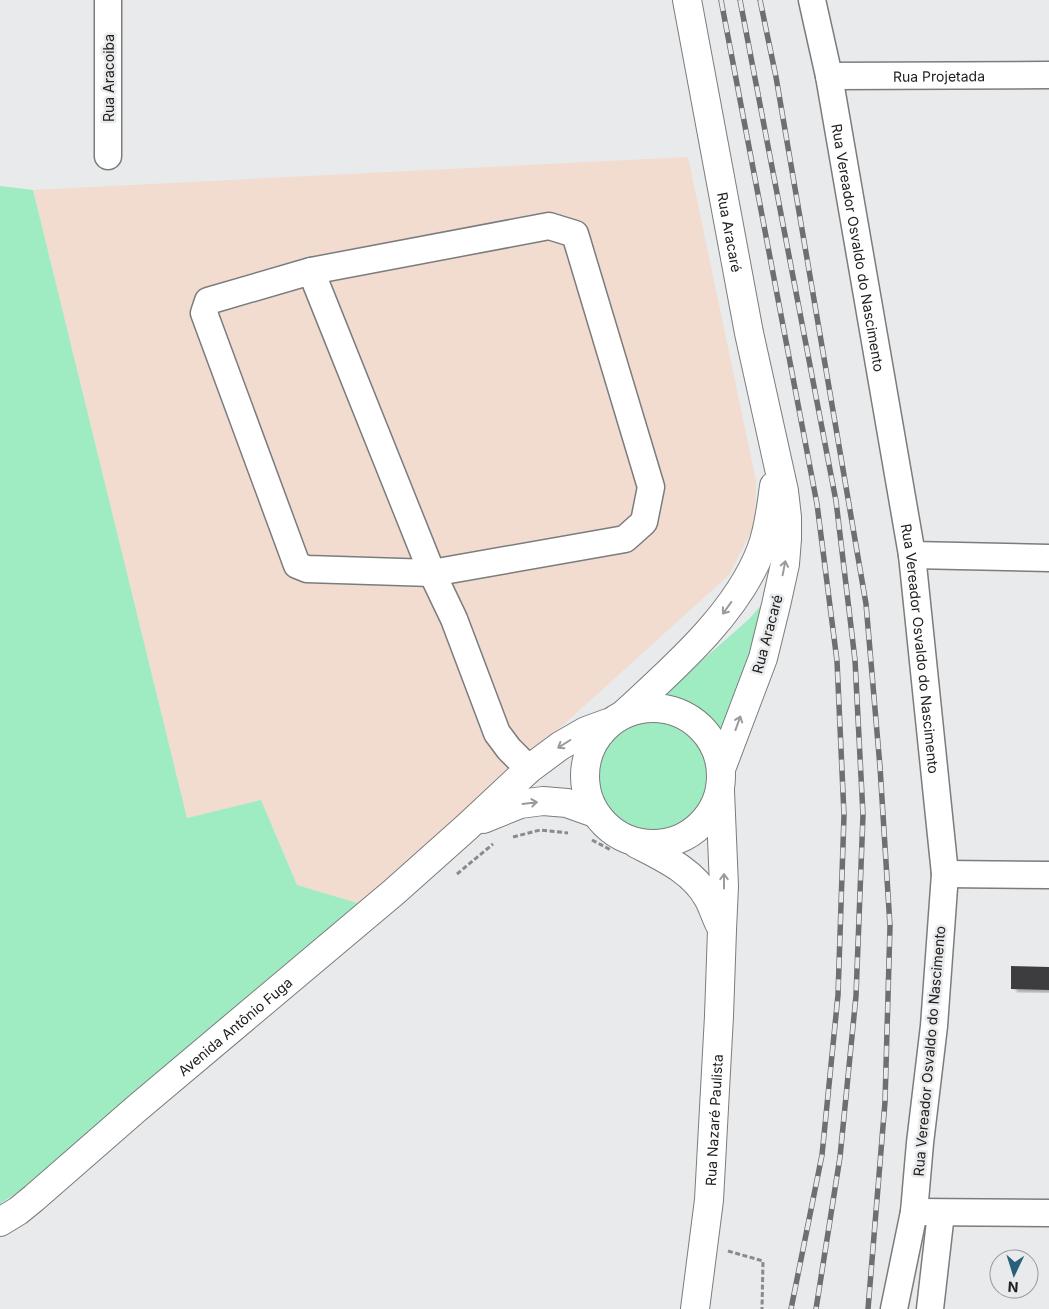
<svg xmlns="http://www.w3.org/2000/svg" width="1049" height="1309" font-family="Inter,sans-serif">
<defs>
<filter id="shadow"><feDropShadow dx="5.5" dy="3" stdDeviation="1" flood-color="#0004"/></filter>
</defs>
<rect width="100%" height="100%" fill="#e9eaec"/>
<!-- industrial -->
<path fill="#f2dbcf" d="M 688,157 L 756,481 L 755,524 L 729,575 L 364,905 L 297,885 L 261,800 L 187,818 L 33,190 Z"/>
<!-- green -->
<g fill="#9febc2">
<path d="M 0,186 L 33,190 L 187,818 L 261,800 L 297,885 L 364,905 L 61,1161 L 0,1204 Z"/>
<path d="M 766,600 L 754,649 L 721,734 L 701,714 L 683,704 L 661,697 L 749,619 Z"/>
<circle cx="652" cy="776" r="56"/>
</g>
<!-- building -->
<path fill="#3c3d3f" filter="url(#shadow)" d="M 1011,966 L 1049,967 L 1049,990 L 1011,989 Z"/>
<g fill="none" stroke-linecap="round" stroke-linejoin="round">
<defs>
<g id="minor">
<path d="M 108,0 L 108,156"/>
<path id="s1" d="M 812,0 L 829,76 L 912,555 L 945,874 L 934,1026 L 920,1143 L 914,1212 L 894,1309"/>
<path id="s2" d="M 829,76 L 1049,75"/>
<path d="M 549,226 L 575,234 L 651,487 L 644,522 L 625,539 L 432,573 L 307,569 L 297,565 L 204,313 L 208,301 L 311,271 Z"/>
<path d="M 311,271 L 432,573 L 454,619 L 497,733 L 509,749 L 529,769"/>
<path d="M 912,555 L 1049,558"/>
<path d="M 945,874 L 1049,875"/>
<path d="M 914,1212 L 1049,1213"/>
<path d="M 930,1309 L 941,1213"/>
</g>
<g id="major">
<path id="s3" d="M 687,0 L 749,333 L 784,491 L 787,517 L 787,539 L 785,564 L 776,605 L 763,658 L 721,769"/>
<circle cx="653" cy="776" r="68"/>
<path d="M 625,713 C 674,668 737,613 761,550 C 769,530 771,507 774,486"/>
<path d="M 483,819 L 520,804 L 543,801 L 567,803 L 595,813"/>
<path d="M 637,844 C 664,858 693,871 708,898 C 713,907 716,918 721,927"/>
<path id="s4" d="M 0,1222 L 18,1211 L 34,1198 L 136,1109 L 394,892 L 468,826 L 529,769 L 560,746 L 586,731 L 608,723"/>
<path id="s5" d="M 695,1309 L 709,1200 L 719,1016 L 722,930 L 724,886 L 720,791"/>
</g>
</defs>
<!-- minor casing -->
<use href="#minor" stroke="#7b7c7d" stroke-width="29"/>
<!-- major casing -->
<use href="#major" stroke="#7b7c7d" stroke-width="30"/>
<!-- path -->
<g stroke="#898a8b" stroke-width="3" stroke-dasharray="5 2.5" stroke-linecap="butt">
<path d="M 513,837 L 540,830 L 568,833"/>
<path d="M 592,840 L 611,850"/>
<path d="M 457,874 L 493,844"/>
<path d="M 728,1251 L 763,1261 L 762,1309"/>
</g>
<!-- minor -->
<use href="#minor" stroke="#fff" stroke-width="26"/>
<!-- major -->
<use href="#major" stroke="#fff" stroke-width="28"/>
<defs>
<g id="rail">
<path d="M 721,0 L 817,504 L 837,661 L 844,815 L 838,995 L 822,1155 L 791,1309"/>
<path d="M 740,0 L 836,501 L 855,660 L 863,815 L 856,996 L 840,1157 L 816,1309"/>
<path d="M 760,0 L 776,77 L 866,604 L 880,767 L 890,926 L 885,1102 L 868,1309"/>
</g>
</defs>
<!-- rail casing -->
<use href="#rail" stroke="#6e6f70" stroke-width="5.5"/>
<!-- rail -->
<use href="#rail" stroke="#e9eaec" stroke-width="4" stroke-dasharray="11" stroke-linecap="butt"/>
</g>
<!-- one-way arrows -->
<defs><path id="oneway-shaft" d="M-6 0H5M1.5-3L5.5 0L1.5 3" fill="none" stroke-width="1.6" stroke-linecap="round" stroke-linejoin="round" transform="scale(1.25)"/></defs>
<g stroke="#9b9b9b">
<use href="#oneway-shaft" transform="translate(784 568) rotate(-79)"/>
<use href="#oneway-shaft" transform="translate(727 608) rotate(126)"/>
<use href="#oneway-shaft" transform="translate(738 723) rotate(-70)"/>
<use href="#oneway-shaft" transform="translate(564 744) rotate(148)"/>
<use href="#oneway-shaft" transform="translate(530 803) rotate(-7)"/>
<use href="#oneway-shaft" transform="translate(724 881) rotate(-90)"/>
</g>
<g text-anchor="middle" dominant-baseline="central" stroke-width="5" stroke-linejoin="round" paint-order="stroke">
<!-- street labels -->
<g font-size="14" fill="#202021" stroke="#e9eaec">
<text stroke="none"><textPath href="#s2" startOffset="110">Rua Projetada</textPath></text>
<text transform="translate(108 78) rotate(-90)">Rua Aracoiba</text>
<text stroke="none"><textPath href="#s3" startOffset="236">Rua Aracaré</textPath></text>
<text stroke="none"><textPath href="#s1" startOffset="252">Rua Vereador Osvaldo do Nascimento</textPath></text>
<text transform="translate(767 634) rotate(-75)">Rua Aracaré</text>
<text stroke="none"><textPath href="#s1" startOffset="658">Rua Vereador Osvaldo do Nascimento</textPath></text>
<text stroke="none"><textPath href="#s4" startOffset="306">Avenida Antônio Fuga</textPath></text>
<text transform="translate(929 1051) rotate(-85)">Rua Vereador Osvaldo do Nascimento</text>
<text stroke="none"><textPath href="#s5" startOffset="190">Rua Nazaré Paulista</textPath></text>
</g>
</g>
<!-- north arrow -->
<g transform="translate(1014 1274) rotate(184)"><circle r="24" fill="#e9eaec" stroke="#99999b"/>
<path d="M0-4L9 19L0 12L-9 19Z" fill="#28607a"/>
<text y="-8" font-size="14" font-weight="bold" text-anchor="middle" fill="#202021">N</text>
</g>
</svg>
